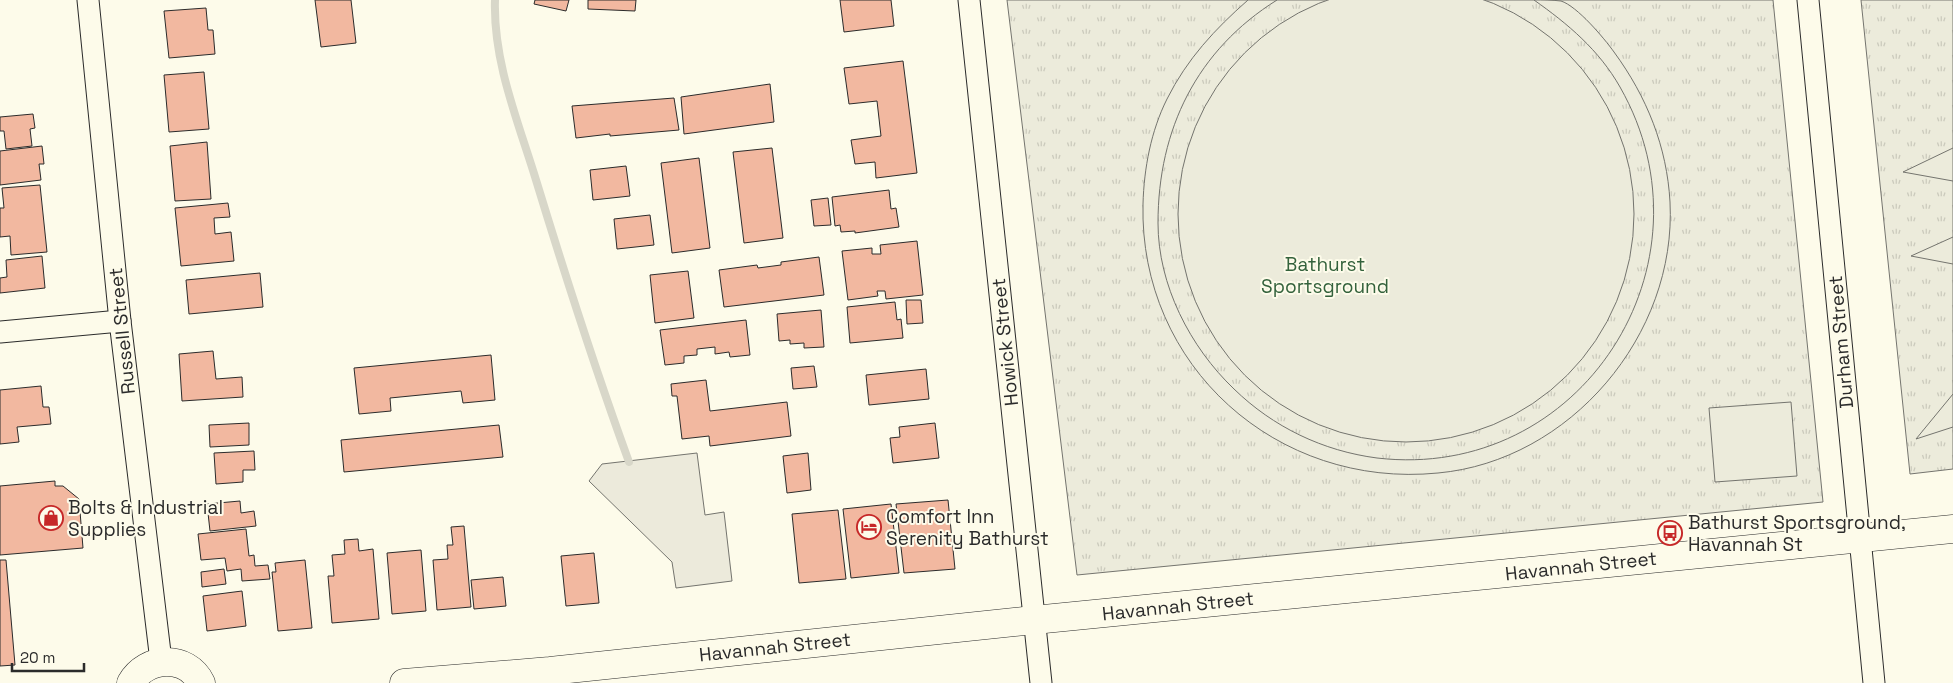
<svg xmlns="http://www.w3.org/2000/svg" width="1953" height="683" font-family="'Space Grotesk',sans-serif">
<defs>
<pattern id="grass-tufts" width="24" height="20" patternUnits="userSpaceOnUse" patternTransform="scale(1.25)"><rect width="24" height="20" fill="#ecebdb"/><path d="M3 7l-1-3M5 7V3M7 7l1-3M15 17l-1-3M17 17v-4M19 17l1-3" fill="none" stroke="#cbcabc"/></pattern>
</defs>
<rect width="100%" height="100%" fill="#fdfbea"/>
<!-- grass -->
<g fill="url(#grass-tufts)" stroke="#74746e">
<path d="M 1007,0 L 1773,0 L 1823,502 L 1077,575 Z"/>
<path d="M 1861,0 L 1953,0 L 1953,469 L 1910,474 Z"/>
</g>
<!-- pitch -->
<g fill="#ecebdb" stroke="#74746e">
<circle cx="1406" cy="214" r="228"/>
<path d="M 1248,0 L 1277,0 C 1197,50 1158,129 1158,223 C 1158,285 1190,347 1234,389 C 1273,427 1323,451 1377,458 C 1581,482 1721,264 1620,87 C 1599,50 1568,24 1534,0 C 1542,0 1554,0 1561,1 C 1577,6 1604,38 1614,52 C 1647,97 1667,147 1670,202 C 1677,335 1570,461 1438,473 C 1277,489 1139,366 1143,204 C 1144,168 1151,131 1167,99 C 1187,59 1215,29 1248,0 Z"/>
<path d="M 1953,148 L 1953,181 L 1903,172 Z"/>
<path d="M 1953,237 L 1953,264 L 1911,256 Z"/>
<path d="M 1953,394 L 1953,427 L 1916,439 Z"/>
<path d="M 1791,402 L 1797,476 L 1715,482 L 1709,408 Z"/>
</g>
<!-- parking -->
<path fill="#eceadb" stroke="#74746e" d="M 697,453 L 705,515 L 724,512 L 732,581 L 676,588 L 672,562 L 589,481 L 602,464 Z"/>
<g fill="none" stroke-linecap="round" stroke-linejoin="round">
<!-- stream -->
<path stroke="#d8d7c9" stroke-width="8" d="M 495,0 C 493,62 518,121 536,180 C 565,275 595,369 629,462"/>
</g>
<!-- building -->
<g fill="#f2b8a0" stroke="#2b2b2b">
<path d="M 315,0 L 351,0 L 356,43 L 321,47 Z"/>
<path d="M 535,0 L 569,0 L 566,11 L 534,4 Z"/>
<path d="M 588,0 L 636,0 L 635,11 L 588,9 Z"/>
<path d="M 840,0 L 891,0 L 894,26 L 844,32 Z"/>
<path d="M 206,8 L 208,30 L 213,30 L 215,54 L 169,58 L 164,11 Z"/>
<path d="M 903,61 L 917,173 L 876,178 L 875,162 L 855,164 L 851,140 L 881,136 L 877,101 L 849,104 L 844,68 Z"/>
<path d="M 204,72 L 209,129 L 169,132 L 164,75 Z"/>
<path d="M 770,84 L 774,122 L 684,134 L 681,97 Z"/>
<path d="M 674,98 L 679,130 L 610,136 L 610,134 L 576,138 L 572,106 Z"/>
<path d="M 33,114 L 35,128 L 30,129 L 32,146 L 6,149 L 4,131 L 0,131 L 0,117 Z"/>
<path d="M 207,142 L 211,199 L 175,201 L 170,146 Z"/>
<path d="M 42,146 L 44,164 L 39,164 L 41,180 L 0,185 L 0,151 Z"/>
<path d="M 772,148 L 783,238 L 744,243 L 733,152 Z"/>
<path d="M 699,158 L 710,248 L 672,253 L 661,163 Z"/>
<path d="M 626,166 L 630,196 L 593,200 L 590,170 Z"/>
<path d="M 40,185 L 47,252 L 11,255 L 10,236 L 0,237 L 0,208 L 4,208 L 2,188 Z"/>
<path d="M 889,190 L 891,209 L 896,208 L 899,227 L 855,233 L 855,231 L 841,232 L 840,225 L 835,226 L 832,197 Z"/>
<path d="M 828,198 L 831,225 L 814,226 L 811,200 Z"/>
<path d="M 228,203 L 230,217 L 214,218 L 215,234 L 231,232 L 234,261 L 181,266 L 175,208 Z"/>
<path d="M 650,215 L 654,245 L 617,249 L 614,219 Z"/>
<path d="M 917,241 L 923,295 L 886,299 L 885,291 L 877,291 L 878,296 L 848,300 L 842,251 L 872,248 L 872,254 L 881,254 L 880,245 Z"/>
<path d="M 42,256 L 45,288 L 0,293 L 0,278 L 7,277 L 6,260 Z"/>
<path d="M 819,257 L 824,295 L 724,307 L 719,270 L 757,265 L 758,268 L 781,265 L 781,262 Z"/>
<path d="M 688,271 L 694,318 L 655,323 L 650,275 Z"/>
<path d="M 260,273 L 263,307 L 189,314 L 186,280 Z"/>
<path d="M 906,300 L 921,300 L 923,323 L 907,324 Z"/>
<path d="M 895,302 L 897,320 L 901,319 L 903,338 L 850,343 L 847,307 Z"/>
<path d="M 821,310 L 824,347 L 804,348 L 804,343 L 790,344 L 790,340 L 779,341 L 777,314 Z"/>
<path d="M 746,320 L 750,355 L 730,357 L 729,352 L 715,354 L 715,347 L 697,349 L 697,355 L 684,356 L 684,363 L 665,365 L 660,330 Z"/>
<path d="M 213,351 L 216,379 L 242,377 L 243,397 L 182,401 L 179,354 Z"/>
<path d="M 491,355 L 495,400 L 463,403 L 461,391 L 390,398 L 391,411 L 359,414 L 354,368 Z"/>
<path d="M 814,366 L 817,387 L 793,389 L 791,368 Z"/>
<path d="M 926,369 L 929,399 L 869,405 L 866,375 Z"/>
<path d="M 706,380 L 710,411 L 787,402 L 791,436 L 710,446 L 709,436 L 682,439 L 677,396 L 672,396 L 671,384 Z"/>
<path d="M 41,386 L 43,407 L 49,407 L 51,424 L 17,427 L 19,442 L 0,444 L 0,390 Z"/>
<path d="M 249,423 L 249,445 L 210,447 L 209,425 Z"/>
<path d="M 935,423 L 939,458 L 893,463 L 890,438 L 900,437 L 899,427 Z"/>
<path d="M 499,425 L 503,457 L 344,472 L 341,440 Z"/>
<path d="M 254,451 L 255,470 L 243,470 L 243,482 L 216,484 L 214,453 Z"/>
<path d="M 808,453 L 811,490 L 787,493 L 783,456 Z"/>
<path d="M 55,481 L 55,486 L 63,486 L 79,499 L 83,548 L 0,555 L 0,486 Z"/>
<path d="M 948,500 L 955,569 L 904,573 L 896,504 Z"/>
<path d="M 240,501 L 241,513 L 254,511 L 256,526 L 210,531 L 207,504 Z"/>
<path d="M 891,504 L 899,573 L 851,578 L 843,509 Z"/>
<path d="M 838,510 L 846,579 L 799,583 L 792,514 Z"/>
<path d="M 464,526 L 471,607 L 437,610 L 433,560 L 448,559 L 447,545 L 453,545 L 451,527 Z"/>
<path d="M 246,529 L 249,556 L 254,555 L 255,566 L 268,565 L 270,579 L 242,581 L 241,569 L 227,571 L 225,558 L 201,560 L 198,534 Z"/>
<path d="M 358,539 L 359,551 L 373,549 L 379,619 L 332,623 L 328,576 L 334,576 L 332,555 L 345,554 L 344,540 Z"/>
<path d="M 421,550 L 426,611 L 392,614 L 387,553 Z"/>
<path d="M 594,553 L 599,603 L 566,606 L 561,556 Z"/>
<path d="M 0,560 L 6,560 L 15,665 L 0,666 Z"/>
<path d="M 305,560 L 312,628 L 278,631 L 272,572 L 276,572 L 275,563 Z"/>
<path d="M 224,569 L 226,584 L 202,587 L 201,572 Z"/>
<path d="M 503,577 L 506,606 L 474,609 L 471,580 Z"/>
<path d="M 242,591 L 246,626 L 207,631 L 203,596 Z"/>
</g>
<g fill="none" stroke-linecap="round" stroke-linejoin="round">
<defs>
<g id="minor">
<path d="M 88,0 L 120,321 L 161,661"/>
<path d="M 969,0 L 1041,683"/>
<path d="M 1808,0 L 1874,683"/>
<path d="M 0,332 L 120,321"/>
</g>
<g id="tertiary">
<path d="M 131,683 C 146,656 187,654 201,683"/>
<path d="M 404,683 L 550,671 L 1034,620 L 1953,529"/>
</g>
</defs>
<!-- minor casing -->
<use href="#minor" stroke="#2b2b2b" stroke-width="23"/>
<!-- tertiary casing -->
<use href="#tertiary" stroke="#2b2b2b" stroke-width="29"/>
<!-- minor -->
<use href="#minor" stroke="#fdfbea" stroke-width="21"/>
<!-- tertiary -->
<use href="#tertiary" stroke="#fdfbea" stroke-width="28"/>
</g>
<!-- icons -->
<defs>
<symbol id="shop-ring" viewBox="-11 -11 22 22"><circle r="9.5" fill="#fdfbea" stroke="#c62828" stroke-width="1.5"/><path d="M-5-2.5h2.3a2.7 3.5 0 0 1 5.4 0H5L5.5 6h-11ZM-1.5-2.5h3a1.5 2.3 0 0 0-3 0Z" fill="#c62828"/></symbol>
<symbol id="hotel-ring" viewBox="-11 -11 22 22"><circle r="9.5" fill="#fdfbea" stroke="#c62828" stroke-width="1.5"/><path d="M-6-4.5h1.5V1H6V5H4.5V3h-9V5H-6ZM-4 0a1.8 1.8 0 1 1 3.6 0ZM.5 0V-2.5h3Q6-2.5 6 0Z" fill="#c62828"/></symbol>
<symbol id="bus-ring" viewBox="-11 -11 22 22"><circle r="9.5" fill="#fdfbea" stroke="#c62828" stroke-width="1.5"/><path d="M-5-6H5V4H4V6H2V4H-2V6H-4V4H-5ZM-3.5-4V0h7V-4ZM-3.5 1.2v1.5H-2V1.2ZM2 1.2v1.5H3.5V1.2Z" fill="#c62828"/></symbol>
</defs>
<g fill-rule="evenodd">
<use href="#shop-ring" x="37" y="504" width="28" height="28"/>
<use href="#hotel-ring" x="855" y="513" width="28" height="28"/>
<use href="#bus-ring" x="1656" y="519" width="28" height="28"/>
</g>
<g text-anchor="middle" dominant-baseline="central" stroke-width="4" stroke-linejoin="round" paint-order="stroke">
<!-- park labels -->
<g font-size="19" fill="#34623c" stroke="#fdfbea">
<text x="1325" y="264">Bathurst<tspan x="1325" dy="22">Sportsground</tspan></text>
</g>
<!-- street labels -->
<g font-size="19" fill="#2b2b2b" stroke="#fdfbea">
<text transform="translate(122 331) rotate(-96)">Russell Street</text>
<text transform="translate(1005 342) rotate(-96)">Howick Street</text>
<text transform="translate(1841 342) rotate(-95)">Durham Street</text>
<text transform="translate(1581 566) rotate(-6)">Havannah Street</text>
<text transform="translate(1178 606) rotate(-6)">Havannah Street</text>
<text transform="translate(775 647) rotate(-6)">Havannah Street</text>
</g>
<!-- poi labels -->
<g font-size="19" fill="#2b2b2b" stroke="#fdfbea" text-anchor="start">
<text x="68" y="507">Bolts &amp; Industrial<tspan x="68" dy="22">Supplies</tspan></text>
<text x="886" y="516">Comfort Inn<tspan x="886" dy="22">Serenity Bathurst</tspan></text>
<text x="1688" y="522">Bathurst Sportsground,<tspan x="1688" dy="22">Havannah St</tspan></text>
</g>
</g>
<!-- scale -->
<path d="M12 663v8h72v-8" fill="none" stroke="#2b2b2b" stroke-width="2.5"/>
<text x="20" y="663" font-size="15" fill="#2b2b2b" stroke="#fdfbea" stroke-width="4" paint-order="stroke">20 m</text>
</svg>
